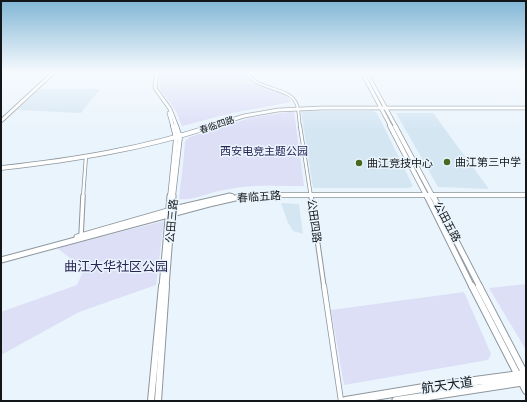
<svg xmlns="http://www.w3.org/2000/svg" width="527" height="402" font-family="Raleway,'Noto Sans SC',sans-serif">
<rect width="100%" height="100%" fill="#eaf4fc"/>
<!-- built -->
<g fill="#d5e6f3">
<path d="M 40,89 L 100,89 L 81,113 L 17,110 Z"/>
<path d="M 301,111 L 373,111 L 377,113 L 413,186 L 409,188 L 313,188 Z"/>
<path d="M 396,113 L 433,113 L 489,189 L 438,187 Z"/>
<path d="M 281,203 L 299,204 L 303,234 L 293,231 L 288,223 Z"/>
</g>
<!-- green -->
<g fill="#dddff7">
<path d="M 162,72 L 242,72 L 250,82 L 286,95 L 291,102 L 232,113 L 182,126 L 176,111 L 159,88 Z"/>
<path d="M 294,111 L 304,186 C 278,186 250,184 224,190 C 210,192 194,201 179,199 C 181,179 184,161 185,141 L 190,137 L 250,118 Z"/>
<path d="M 164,221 L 156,285 L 79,312 L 1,355 L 1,312 L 77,285 L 84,269 L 57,248 Z"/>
<path d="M 526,284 L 526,350 L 489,288 Z"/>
<path d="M 464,292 L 491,354 L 488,360 L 344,385 L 331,310 Z"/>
</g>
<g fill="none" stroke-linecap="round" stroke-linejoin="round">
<defs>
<path id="street-far3" d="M 246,72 C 256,91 291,86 297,105 C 299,112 299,120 300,127"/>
<g id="street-far2">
<path d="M 300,126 L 311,197"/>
<path d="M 83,197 L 86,156"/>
</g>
<g id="street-far1">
<path d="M 311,196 L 324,287"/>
<path d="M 81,236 L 83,196"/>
</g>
<path id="street" d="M 324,286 L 341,401"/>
<g id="secondary-far3">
<path d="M 157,72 L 155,88 L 170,109 L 177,127"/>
<path d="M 362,72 L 391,127"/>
<path d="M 366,72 L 396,127"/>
<path d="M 169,113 L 173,127"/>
<path d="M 1,121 L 54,72"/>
<path d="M 209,127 L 244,116 L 278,110 L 322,108 L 526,108"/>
</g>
<g id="secondary-far2">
<path d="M 390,126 L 427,197"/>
<path d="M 395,126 L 433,197"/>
<path d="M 1,168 C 73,160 143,149 212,126"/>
<path d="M 170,197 L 176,138 L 173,126"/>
<path d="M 173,197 L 180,137 L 176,126"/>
<path d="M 226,197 L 232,196"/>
<path d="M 240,197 L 280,195 L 526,195"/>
</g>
<g id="secondary-far1">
<path d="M 427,196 L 472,287"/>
<path d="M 433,196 L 480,287"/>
<path d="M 77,237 L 178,208 L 230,196"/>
<path d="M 1,260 L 209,204 L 244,196"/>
<path d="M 162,287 L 170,196"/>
<path d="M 166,287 L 173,196"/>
</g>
<g id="secondary">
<path d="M 472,286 L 526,391"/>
<path d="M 479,286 L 526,376"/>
<path d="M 151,401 L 162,286"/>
<path d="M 158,401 L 166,286"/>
</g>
<path id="primary" d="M 526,370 L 526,385 L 422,401 L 392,401 L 393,398 L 396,397 L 483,384 L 429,391 L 369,401 L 341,401 L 342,398 L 345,397 L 429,383 Z"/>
</defs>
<!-- street-far3 casing -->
<use href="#street-far3" stroke="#8d969d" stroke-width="3.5"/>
<!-- street-far2 casing -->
<use href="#street-far2" stroke="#8d969d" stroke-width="4"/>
<!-- street-far1 casing -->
<use href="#street-far1" stroke="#8d969d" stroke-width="5.5"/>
<!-- street casing -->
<use href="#street" stroke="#8d969d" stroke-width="6"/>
<!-- secondary-far3 casing -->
<use href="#secondary-far3" stroke="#8d969d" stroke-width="4.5"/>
<!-- secondary-far2 casing -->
<use href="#secondary-far2" stroke="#8d969d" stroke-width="5.5"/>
<!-- secondary-far1 casing -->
<use href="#secondary-far1" stroke="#8d969d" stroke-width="7"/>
<!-- secondary casing -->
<use href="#secondary" stroke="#8d969d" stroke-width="8"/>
<!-- primary casing -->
<use href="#primary" stroke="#8d969d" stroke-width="2"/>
<!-- street-far3 -->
<use href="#street-far3" stroke="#fff" stroke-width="2"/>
<!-- street-far2 -->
<use href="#street-far2" stroke="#fff" stroke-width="2.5"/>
<!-- street-far1 -->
<use href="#street-far1" stroke="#fff" stroke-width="3.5"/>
<!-- street -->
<use href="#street" stroke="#fff" stroke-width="4.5"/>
<!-- secondary-far3 -->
<use href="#secondary-far3" stroke="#fff" stroke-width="3"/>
<!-- secondary-far2 -->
<use href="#secondary-far2" stroke="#fff" stroke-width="4"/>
<!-- secondary-far1 -->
<use href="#secondary-far1" stroke="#fff" stroke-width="5"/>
<!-- secondary -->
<use href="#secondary" stroke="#fff" stroke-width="6"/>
<!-- primary -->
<use href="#primary" fill="#fff" fill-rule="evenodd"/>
</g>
<!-- sky -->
<linearGradient id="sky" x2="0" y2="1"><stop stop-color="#81b6d5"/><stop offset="0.56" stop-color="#f6fafe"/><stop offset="1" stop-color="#f6fafe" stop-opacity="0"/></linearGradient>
<rect width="527" height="129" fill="url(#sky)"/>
<!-- markers -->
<g fill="#476920" stroke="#eaf4fc" stroke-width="1.5">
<circle cx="447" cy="162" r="4"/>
<circle cx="359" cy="163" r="4"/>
</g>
<g text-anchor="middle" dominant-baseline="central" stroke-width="3" stroke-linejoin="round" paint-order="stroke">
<!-- far-street labels -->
<g font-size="9" fill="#121618" stroke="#eaf4fc">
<text transform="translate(217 125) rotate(-18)">春临四路</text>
</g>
<!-- park labels -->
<g font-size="11" fill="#282454" stroke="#eaf4fc">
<text x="264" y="151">西安电竞主题公园</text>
</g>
<!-- poi labels -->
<g font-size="11" fill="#121618" stroke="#eaf4fc" text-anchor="start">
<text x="455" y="162">曲江第三中学</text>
<text x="367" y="163">曲江竞技中心</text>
</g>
<!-- street labels -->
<g font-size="11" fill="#121618" stroke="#eaf4fc">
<text transform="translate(259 197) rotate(-4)">春临五路</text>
<text transform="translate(172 221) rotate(-85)">公田三路</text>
<text transform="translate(314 221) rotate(82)">公田四路</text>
<text transform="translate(447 222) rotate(62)">公田五路</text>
</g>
<!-- near-park labels -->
<g font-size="13" fill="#282454" stroke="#eaf4fc">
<text x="116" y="266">曲江大华社区公园</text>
</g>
<!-- near-street labels -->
<g font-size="13" fill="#121618" stroke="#eaf4fc">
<text transform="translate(447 385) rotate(-8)">航天大道</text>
</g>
</g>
<!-- border -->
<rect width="527" height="402" fill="none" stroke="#121618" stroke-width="4"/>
</svg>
